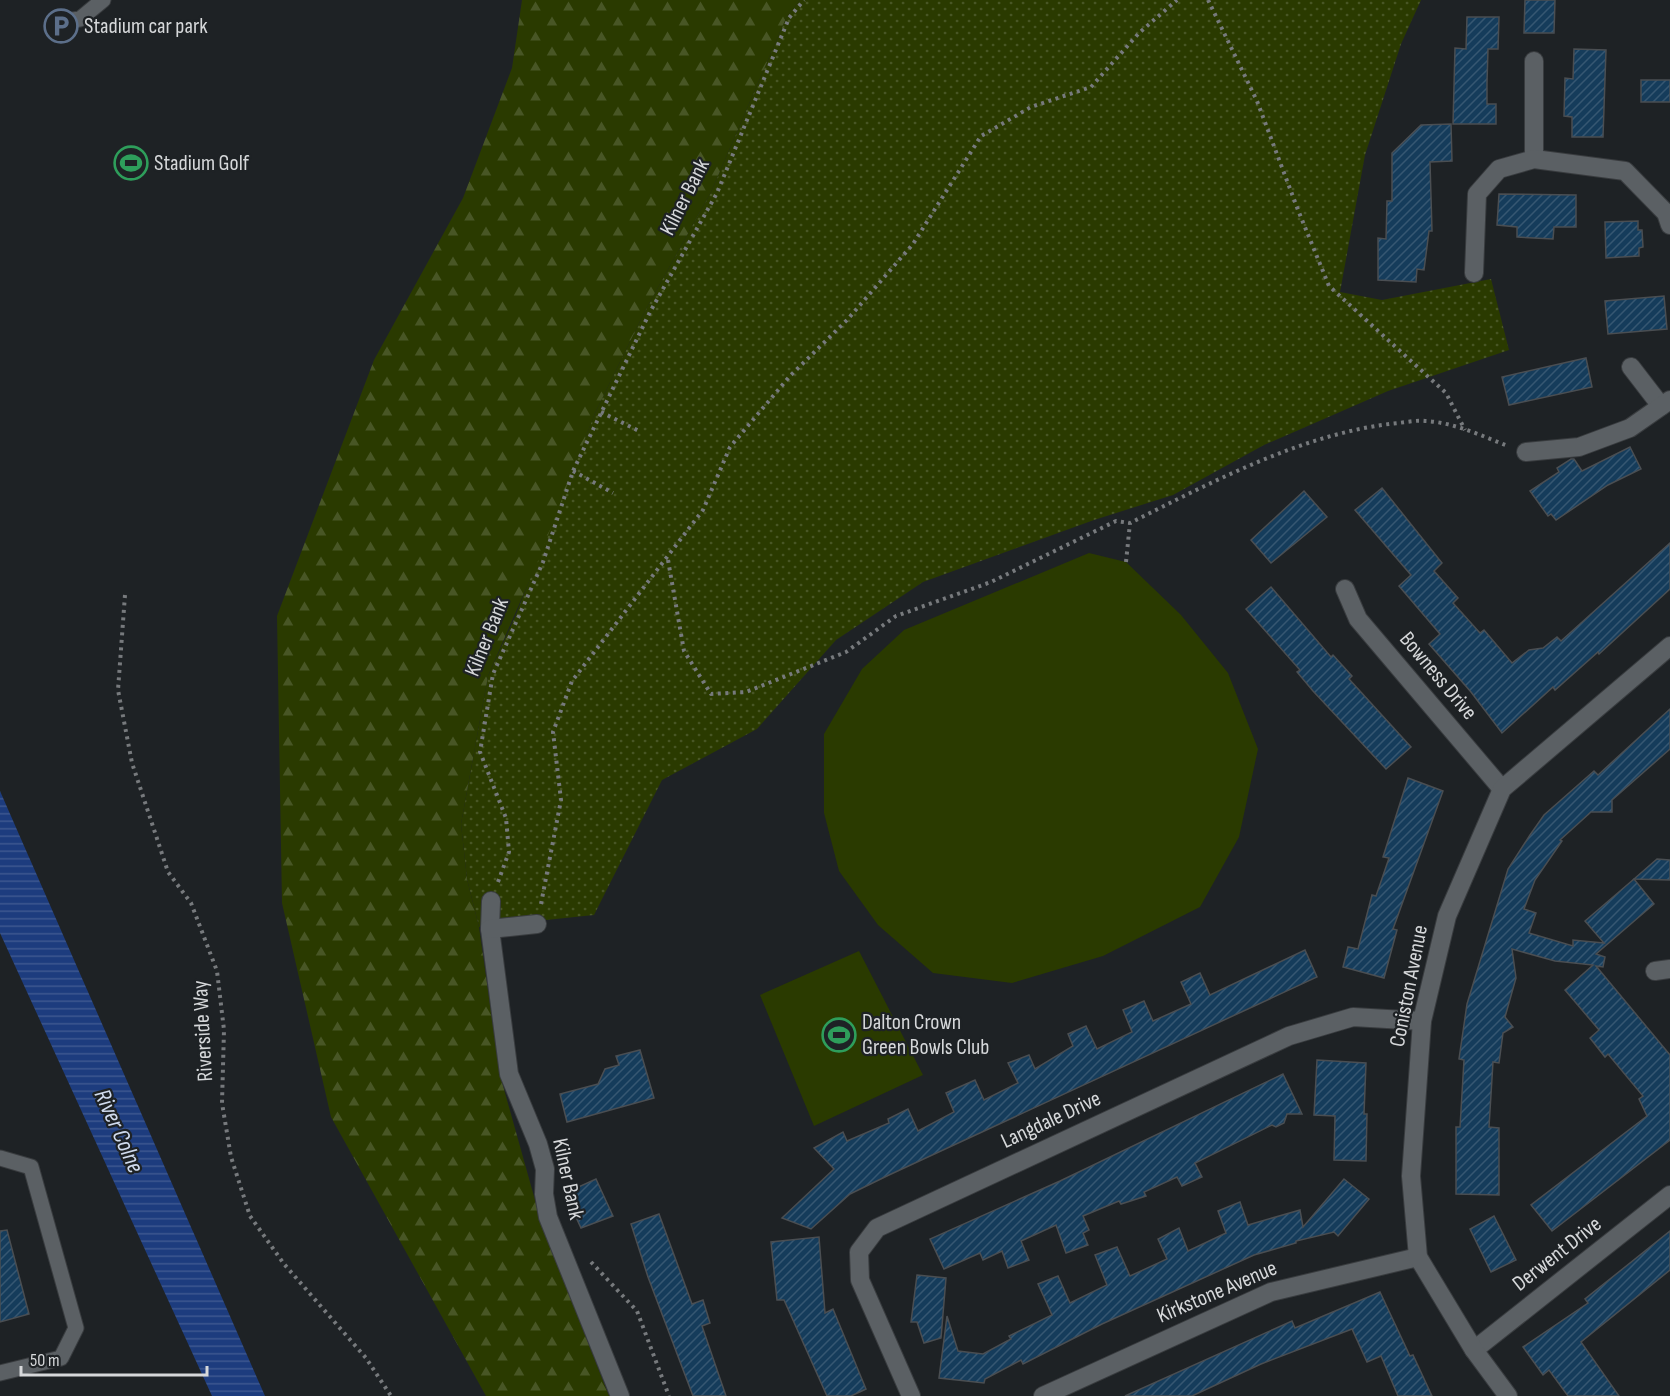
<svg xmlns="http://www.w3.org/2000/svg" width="1670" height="1396" font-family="'Sofia Sans Condensed',sans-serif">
<defs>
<pattern id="grass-dots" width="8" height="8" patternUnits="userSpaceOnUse" patternTransform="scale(1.5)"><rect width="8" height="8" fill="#2a3a00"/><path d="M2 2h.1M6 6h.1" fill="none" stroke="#485625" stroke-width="1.8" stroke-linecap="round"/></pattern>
<pattern id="forest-firs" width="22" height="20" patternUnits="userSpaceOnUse" patternTransform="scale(1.5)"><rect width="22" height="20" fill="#2a3a00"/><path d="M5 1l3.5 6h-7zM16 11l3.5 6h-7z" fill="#485625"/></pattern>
<pattern id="water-rules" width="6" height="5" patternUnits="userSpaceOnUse" patternTransform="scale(1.5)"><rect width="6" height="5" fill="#1d3c7e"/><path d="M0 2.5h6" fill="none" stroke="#3d5790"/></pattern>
<pattern id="building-hatch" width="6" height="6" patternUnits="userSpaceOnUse" patternTransform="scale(1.5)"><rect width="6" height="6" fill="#153c5b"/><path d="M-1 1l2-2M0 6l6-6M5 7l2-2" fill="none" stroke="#365772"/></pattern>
</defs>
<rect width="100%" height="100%" fill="#1e2225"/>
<!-- grass -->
<path fill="url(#grass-dots)" d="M 800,0 L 1421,0 L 1401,44 L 1365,155 L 1340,292 L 1382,300 L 1491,279 L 1509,350 L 1388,391 L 1264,445 L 1173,495 L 1094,520 L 923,582 L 836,640 L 757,729 L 662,780 L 594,915 L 479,927 L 467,879 L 461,824 L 488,676 L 515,617 L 595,413 L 646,309 L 711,192 L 786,18 Z"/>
<!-- forest -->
<path fill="url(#forest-firs)" d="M 522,0 L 800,0 L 786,18 L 711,192 L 646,309 L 595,413 L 538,561 L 488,676 L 461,824 L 467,879 L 479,927 L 500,1075 L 542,1225 L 609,1396 L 486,1396 L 331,1117 L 282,903 L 277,616 L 374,360 L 463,198 L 512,68 Z"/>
<!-- park -->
<g fill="#2a3a00">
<path d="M 1089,553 L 1126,562 L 1181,615 L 1228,673 L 1258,749 L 1239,837 L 1200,907 L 1103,956 L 1012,983 L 933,973 L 878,925 L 839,871 L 824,813 L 824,734 L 862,669 L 904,630 Z"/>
<path d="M 859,951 L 923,1075 L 814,1126 L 760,995 Z"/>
</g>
<!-- water -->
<path fill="url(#water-rules)" d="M 0,791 L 265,1396 L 212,1396 L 0,933 Z"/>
<!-- building -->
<g fill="url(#building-hatch)" stroke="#4a4e52" stroke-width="1.5">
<path d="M 1525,0 L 1555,0 L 1554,33 L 1524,33 Z"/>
<path d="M 1467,17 L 1499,17 L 1498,49 L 1488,49 L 1487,83 L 1487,104 L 1496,104 L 1496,124 L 1453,124 L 1455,48 L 1466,49 Z"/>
<path d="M 1574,49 L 1606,50 L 1603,137 L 1572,137 L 1572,117 L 1564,116 L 1565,78 L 1573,79 Z"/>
<rect x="1641" y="80" width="29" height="22"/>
<path d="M 1451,124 L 1452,161 L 1430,162 L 1432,231 L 1429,231 L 1424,270 L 1417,269 L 1416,282 L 1378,280 L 1378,238 L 1386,239 L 1387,201 L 1392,201 L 1392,153 L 1421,125 Z"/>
<path d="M 1499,194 L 1576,195 L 1576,227 L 1554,227 L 1553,239 L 1517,237 L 1517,227 L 1497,225 Z"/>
<path d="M 1638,221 L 1638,230 L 1642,230 L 1643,247 L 1639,248 L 1639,256 L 1606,258 L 1605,222 Z"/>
<path d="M 1664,296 L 1667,329 L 1608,334 L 1605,301 Z"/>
<path d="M 1586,358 L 1592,387 L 1509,405 L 1502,377 Z"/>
<path d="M 1630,447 L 1641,469 L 1608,485 L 1556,520 L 1551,514 L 1548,516 L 1530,491 L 1559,472 L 1557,468 L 1571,459 L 1574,459 L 1582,471 Z"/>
<path d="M 1382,488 L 1442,563 L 1434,571 L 1458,598 L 1453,603 L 1480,633 L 1484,630 L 1512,663 L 1529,650 L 1543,648 L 1557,637 L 1561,641 L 1670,543 L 1670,589 L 1599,654 L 1598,652 L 1555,690 L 1553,687 L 1502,733 L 1471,692 L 1429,644 L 1440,634 L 1399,586 L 1411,575 L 1355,510 Z"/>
<path d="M 1304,491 L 1327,517 L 1271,563 L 1251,540 Z"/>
<path d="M 1271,587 L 1331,657 L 1333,655 L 1342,665 L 1352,676 L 1349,679 L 1411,747 L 1386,769 L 1313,691 L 1297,672 L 1300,670 L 1246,609 Z"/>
<path d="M 1670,709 L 1670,749 L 1612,800 L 1612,812 L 1591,812 L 1560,840 L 1562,841 L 1535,880 L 1524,909 L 1536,913 L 1529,933 L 1573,946 L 1573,940 L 1604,943 L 1585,921 L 1634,879 L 1654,904 L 1596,954 L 1605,957 L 1603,967 L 1596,966 L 1670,1055 L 1670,1140 L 1552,1231 L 1531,1205 L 1647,1116 L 1639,1099 L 1643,1096 L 1608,1054 L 1605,1057 L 1590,1038 L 1599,1030 L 1565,990 L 1593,965 L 1555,961 L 1512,949 L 1516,978 L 1505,1017 L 1513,1027 L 1503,1033 L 1499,1063 L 1493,1062 L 1489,1127 L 1499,1128 L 1499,1195 L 1456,1194 L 1456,1127 L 1460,1127 L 1464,1060 L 1459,1059 L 1467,1004 L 1508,869 L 1530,835 L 1544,815 L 1594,771 L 1598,775 Z"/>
<path d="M 1408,778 L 1443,791 L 1393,929 L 1397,930 L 1384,978 L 1343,967 L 1348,947 L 1358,949 L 1372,895 L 1376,896 L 1389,858 L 1383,857 Z"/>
<path d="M 1657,859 L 1670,860 L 1670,880 L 1634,879 Z"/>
<path d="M 1305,950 L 1317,977 L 889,1175 L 850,1194 L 811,1229 L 782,1218 L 834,1169 L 814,1148 L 843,1132 L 847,1141 L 889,1123 L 888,1119 L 908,1109 L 918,1131 L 954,1112 L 946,1093 L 975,1080 L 984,1100 L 1018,1083 L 1008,1063 L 1029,1055 L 1035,1069 L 1073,1046 L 1068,1034 L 1086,1026 L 1097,1049 L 1132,1032 L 1123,1010 L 1144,1001 L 1153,1021 L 1191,1004 L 1181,982 L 1200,973 L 1210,995 Z"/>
<path d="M 640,1050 L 654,1098 L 567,1122 L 560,1094 L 598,1084 L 605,1069 L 619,1065 L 616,1056 Z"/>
<path d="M 1317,1060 L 1366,1063 L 1364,1114 L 1367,1114 L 1366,1161 L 1334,1160 L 1335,1116 L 1314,1115 Z"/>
<path d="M 1283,1074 L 1302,1114 L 1287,1114 L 1284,1123 L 1276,1127 L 1272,1125 L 1195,1163 L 1202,1177 L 1182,1186 L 1177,1177 L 1144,1192 L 1146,1196 L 1121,1204 L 1119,1201 L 1083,1216 L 1089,1230 L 1083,1233 L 1088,1245 L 1066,1253 L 1056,1225 L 1021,1241 L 1029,1260 L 1008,1268 L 1002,1251 L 983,1260 L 980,1253 L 944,1269 L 930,1239 L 1060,1181 Z"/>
<path d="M 596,1179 L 613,1216 L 581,1228 L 565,1193 Z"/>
<path d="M 1344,1179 L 1369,1199 L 1338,1236 L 1334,1232 L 1296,1241 L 1296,1243 L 1254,1255 L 1102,1324 L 1023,1364 L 1021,1360 L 985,1379 L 984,1383 L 939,1378 L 947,1316 L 958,1351 L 983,1354 L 1011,1339 L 1009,1336 L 1052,1315 L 1038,1284 L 1058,1276 L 1070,1303 L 1107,1285 L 1095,1255 L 1117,1247 L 1130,1276 L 1167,1259 L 1158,1239 L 1179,1228 L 1188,1251 L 1226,1233 L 1218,1211 L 1240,1202 L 1248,1225 L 1300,1210 L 1303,1227 Z"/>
<path d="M 659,1214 L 692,1304 L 703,1300 L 710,1323 L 702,1326 L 726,1396 L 693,1396 L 648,1277 L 631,1224 Z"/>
<path d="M 1494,1216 L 1516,1260 L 1491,1272 L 1470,1229 Z"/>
<path d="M 7,1230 L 29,1314 L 0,1322 L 0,1231 Z"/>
<path d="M 1670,1231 L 1670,1270 L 1581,1342 L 1619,1396 L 1568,1396 L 1549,1370 L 1543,1375 L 1523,1347 L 1588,1303 L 1585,1299 Z"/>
<path d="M 819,1237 L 825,1313 L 833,1309 L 866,1389 L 851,1396 L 827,1396 L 784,1300 L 777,1300 L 771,1242 Z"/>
<path d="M 917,1275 L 946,1278 L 941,1338 L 924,1343 L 917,1322 L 911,1322 Z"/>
<path d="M 1380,1292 L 1410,1356 L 1413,1355 L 1432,1396 L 1398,1396 L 1381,1356 L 1367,1362 L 1352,1329 L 1261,1364 L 1192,1396 L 1125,1396 L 1292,1321 L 1295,1328 Z"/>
</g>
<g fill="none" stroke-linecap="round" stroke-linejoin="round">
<defs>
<g id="lane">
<path d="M 72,20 L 80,19 L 103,0"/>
<path d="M 0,1158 L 31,1167 L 76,1328 L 61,1358 L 0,1373"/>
</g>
<g id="street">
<path d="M 1534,159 L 1534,61"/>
<path d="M 1474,273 L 1477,194 L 1499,169 L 1534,159 L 1625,171 L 1666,213 L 1670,225"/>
<path d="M 1631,367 L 1661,406"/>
<path d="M 1526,452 L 1579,447 L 1630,428 L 1670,400"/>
<path d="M 1345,589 L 1358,619 L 1502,789"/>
<path d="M 491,901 L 490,929 L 509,1074 L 538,1144 L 545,1169 L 544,1194 L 548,1217 L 620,1396"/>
<path d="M 490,929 L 537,924"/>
<path d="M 1655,971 L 1670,969"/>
<path d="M 1474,1350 L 1670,1195"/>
<path d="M 911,1396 L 860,1280 L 859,1252 L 877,1228 L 1289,1036 L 1353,1017 L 1422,1021"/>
<path d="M 1043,1396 L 1271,1292 L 1418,1257"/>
<path d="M 1508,1396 L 1474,1350 L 1418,1257 L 1411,1176 L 1422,1021 L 1447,916 L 1502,789 L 1670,646"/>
</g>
</defs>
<!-- lane casing -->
<use href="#lane" stroke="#393c3f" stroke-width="17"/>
<!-- street casing -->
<use href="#street" stroke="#393c3f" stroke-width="20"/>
<!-- path -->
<g stroke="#777a7d" stroke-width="4" stroke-dasharray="3 4.5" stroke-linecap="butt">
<path d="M 1208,0 L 1257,101 L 1298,210 L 1329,286 L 1446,393 L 1465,430"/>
<path d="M 601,412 L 641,432"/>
<path d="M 573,471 L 613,493"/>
<path d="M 668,560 L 684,651 L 711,694 L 746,692 L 846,652 L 896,616 L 991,582 L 1116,521 L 1130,523"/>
<path d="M 1126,562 L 1130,523 C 1212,482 1306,432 1398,423 C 1407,422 1417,420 1425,421 C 1453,422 1482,436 1508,446"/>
<path d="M 125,595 L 118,690 L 132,763 L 168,872 L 191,903 L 217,971 L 224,1030 L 222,1103 L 231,1157 L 250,1216 L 284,1264 L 366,1358 L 391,1396"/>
<path d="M 498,882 L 509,852 L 506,818 L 480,752 L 493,674 L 543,562 L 573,471 L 650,312 L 717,193 L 789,18 L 804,0"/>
<path d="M 541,904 L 561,800 L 553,732 L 572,681 L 703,510 L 730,447 L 790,376 L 847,320 L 913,244 L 981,136 L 1031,107 L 1091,87 L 1139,33 L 1177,0"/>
<path d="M 591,1262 L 637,1311 L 669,1396"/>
</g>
<!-- lane -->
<use href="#lane" stroke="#5b6064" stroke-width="15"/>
<!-- street -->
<use href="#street" stroke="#5b6064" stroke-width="18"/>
</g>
<!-- icons -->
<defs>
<symbol id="parking-ring" viewBox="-11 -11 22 22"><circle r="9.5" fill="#1e2225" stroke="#5c6f8a" stroke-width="1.5"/><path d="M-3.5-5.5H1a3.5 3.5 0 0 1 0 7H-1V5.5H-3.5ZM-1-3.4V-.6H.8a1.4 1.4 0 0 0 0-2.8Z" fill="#5c6f8a"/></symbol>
<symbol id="stadium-ring" viewBox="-11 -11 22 22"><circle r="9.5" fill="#1e2225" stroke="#2e9e5b" stroke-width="1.5"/><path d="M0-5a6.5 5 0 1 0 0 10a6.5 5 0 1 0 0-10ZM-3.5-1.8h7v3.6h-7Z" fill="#2e9e5b"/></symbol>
</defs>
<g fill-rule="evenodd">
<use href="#parking-ring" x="42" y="7" width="38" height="38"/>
<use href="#stadium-ring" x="112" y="144" width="38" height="38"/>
<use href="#stadium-ring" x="820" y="1016" width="38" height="38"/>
</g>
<g text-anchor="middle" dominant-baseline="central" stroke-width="4.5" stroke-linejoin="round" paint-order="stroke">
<!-- poi labels -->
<g font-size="22" fill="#d6d8da" stroke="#1e2225" text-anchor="start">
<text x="84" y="26">Stadium car park</text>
<text x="154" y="163">Stadium Golf</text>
<text x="862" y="1022">Dalton Crown<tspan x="862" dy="25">Green Bowls Club</tspan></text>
</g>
<!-- street labels -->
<g font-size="22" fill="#d6d8da" stroke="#1e2225">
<text transform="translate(685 197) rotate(-63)">Kilner Bank</text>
<text transform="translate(487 637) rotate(-68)">Kilner Bank</text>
<text transform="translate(1438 676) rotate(50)">Bowness Drive</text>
<text transform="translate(1409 986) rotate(-79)">Coniston Avenue</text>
<text transform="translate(203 1031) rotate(-93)">Riverside Way</text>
<text transform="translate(1051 1120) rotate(-25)">Langdale Drive</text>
<text transform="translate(568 1179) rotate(78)">Kilner Bank</text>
<text transform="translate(1557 1254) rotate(-38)">Derwent Drive</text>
<text transform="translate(1217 1292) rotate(-23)">Kirkstone Avenue</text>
</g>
<!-- water labels -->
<g font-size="24" font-style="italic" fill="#d0dbee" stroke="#1e2225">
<text transform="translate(119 1131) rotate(66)">River Colne</text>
</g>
</g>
<!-- scale -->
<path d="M21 1366v9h186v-9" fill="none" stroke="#d6d8da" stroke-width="3"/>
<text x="30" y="1366" font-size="18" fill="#d6d8da" stroke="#1e2225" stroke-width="4.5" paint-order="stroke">50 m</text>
</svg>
